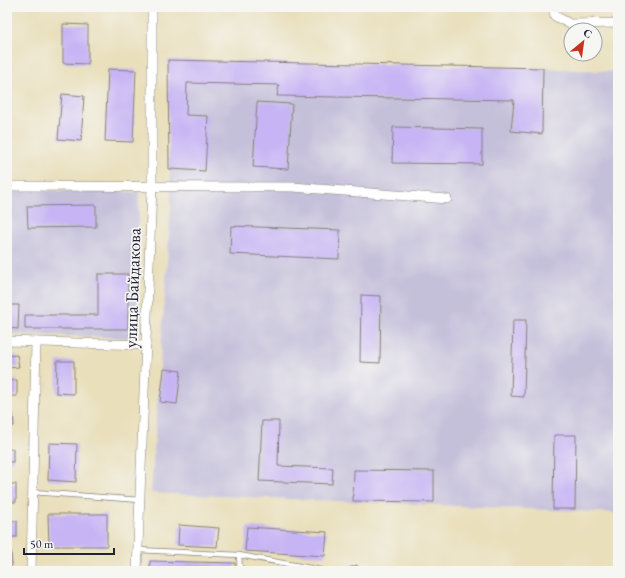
<svg xmlns="http://www.w3.org/2000/svg" width="625" height="578" font-family="'EB Garamond',serif">
<rect width="100%" height="100%" fill="#f6f6f2"/>
<filter id="ink" filterUnits="userSpaceOnUse"><feTurbulence type="fractalNoise" baseFrequency=".025" numOctaves="2"/><feDisplacementMap in="SourceGraphic" scale="8" xChannelSelector="R" yChannelSelector="G"/><feConvolveMatrix kernelMatrix="1 2 1 2 8 2 1 2 1" color-interpolation-filters="sRGB"/></filter>
<filter id="wash" filterUnits="userSpaceOnUse"><feTurbulence type="fractalNoise" baseFrequency=".012" numOctaves="4" result="noise"/><feDisplacementMap in="SourceGraphic" scale="16" xChannelSelector="R" yChannelSelector="G"/><feGaussianBlur stdDeviation="0.9" result="paint"/><feColorMatrix in="noise" values="0 0 0 0 0 0 0 0 0 0 0 0 0 0 0 0 0 1.4 0 .05"/><feComposite in="paint" operator="in"/></filter>
<g filter="url(#wash)">
<rect width="100%" height="100%" fill="#e9dfbb"/>
<!-- industrial -->
<g fill="#c5c0da">
<path d="M 168,60 L 543,68 L 618,72 L 618,513 L 151,493 L 171,207 Z"/>
<path d="M 7,190 L 139,192 L 137,338 L 7,334 Z"/>
</g>
<g id="blocks">
<!-- building -->
<g fill="#c6b4f4">
<path d="M 63,24 L 88,25 L 88,64 L 63,63 Z"/>
<path d="M 168,60 L 543,68 L 542,134 L 511,131 L 514,100 L 277,96 L 279,85 L 187,83 L 186,115 L 208,116 L 205,171 L 169,169 Z"/>
<path d="M 108,69 L 136,70 L 133,142 L 105,141 Z"/>
<path d="M 62,94 L 84,96 L 81,141 L 58,139 Z"/>
<path d="M 257,102 L 292,104 L 288,169 L 253,167 Z"/>
<path d="M 393,127 L 482,129 L 482,164 L 392,163 Z"/>
<path d="M 96,205 L 96,227 L 28,228 L 27,206 Z"/>
<path d="M 231,226 L 340,230 L 339,259 L 230,254 Z"/>
<path d="M 98,274 L 128,274 L 128,329 L 25,329 L 25,315 L 98,315 Z"/>
<path d="M 361,295 L 381,296 L 380,363 L 360,362 Z"/>
<path d="M 7,305 L 19,305 L 18,329 L 7,328 Z"/>
<path d="M 513,320 L 526,320 L 524,397 L 511,396 Z"/>
<path d="M 17,355 L 19,367 L 7,368 L 7,356 Z"/>
<path d="M 57,361 L 74,361 L 74,394 L 56,393 Z"/>
<path d="M 164,369 L 181,371 L 177,404 L 160,402 Z"/>
<path d="M 17,380 L 17,396 L 7,396 L 7,381 Z"/>
<path d="M 7,413 L 13,413 L 14,426 L 7,427 Z"/>
<path d="M 262,421 L 279,421 L 278,466 L 333,468 L 332,484 L 259,481 Z"/>
<path d="M 554,435 L 576,435 L 575,509 L 553,509 Z"/>
<path d="M 49,443 L 77,444 L 76,482 L 48,480 Z"/>
<rect x="7" y="449" width="6" height="13"/>
<path d="M 354,470 L 434,471 L 434,502 L 353,501 Z"/>
<path d="M 7,484 L 16,484 L 16,502 L 10,502 L 10,506 L 7,506 Z"/>
<path d="M 48,514 L 107,514 L 107,546 L 49,546 Z"/>
<rect x="7" y="521" width="10" height="16"/>
<path d="M 179,525 L 219,528 L 217,547 L 178,545 Z"/>
<path d="M 247,527 L 327,532 L 325,556 L 245,551 Z"/>
<path d="M 7,550 L 11,550 L 12,566 L 7,566 Z"/>
<path d="M 150,561 L 235,563 L 235,571 L 150,571 Z"/>
<path d="M 357,565 L 359,571 L 340,571 Z"/>
</g>
</g>
</g>
<g filter="url(#ink)">
<use href="#blocks" fill-opacity="0" stroke="#86807b" stroke-width="1"/>
<g fill="none" stroke-linecap="round" stroke-linejoin="round">
<defs>
<g id="service">
<path d="M 33,492 L 140,500"/>
<path d="M 138,550 L 239,555 L 240,571"/>
<path d="M 239,555 L 321,570 L 321,571"/>
</g>
<g id="minor">
<path d="M 553,7 L 555,16 L 570,24 L 618,23"/>
<path d="M 7,186 L 293,187 L 447,199"/>
<path d="M 7,341 L 146,345"/>
<path d="M 31,571 L 36,342"/>
<path d="M 137,571 L 152,188 L 152,7"/>
</g>
</defs>
<!-- service casing -->
<use href="#service" stroke="#86807b" stroke-width="6"/>
<!-- minor casing -->
<use href="#minor" stroke="#86807b" stroke-width="10"/>
<!-- service -->
<use href="#service" stroke="#fff" stroke-width="4.5"/>
<!-- minor -->
<use href="#minor" stroke="#fff" stroke-width="9"/>
</g>
</g>
<g text-anchor="middle" dominant-baseline="central" stroke-width="3.5" stroke-linejoin="round" paint-order="stroke">
<!-- street labels -->
<g font-size="18" fill="#22223b" stroke="#f6f6f2">
<text transform="translate(132 288) rotate(-88)">улица Байдакова</text>
</g>
</g>
<!-- margin -->
<rect width="625" height="578" fill="none" stroke="#f6f6f2" stroke-width="24"/>
<!-- north arrow -->
<g transform="translate(583 42) rotate(29)"><circle r="19" fill="#f6f6f2" stroke="#a1a1a9"/>
<path d="M0-3L7 15L0 10L-7 15Z" fill="#c8321e"/>
<text y="-6" font-size="11" font-weight="bold" text-anchor="middle" fill="#22223b">С</text>
</g>
<!-- scale -->
<path d="M24 548v6h90v-6" fill="none" stroke="#22223b" stroke-width="2"/>
<text x="30" y="548" font-size="12" fill="#22223b" stroke="#f6f6f2" stroke-width="3" paint-order="stroke">50 m</text>
</svg>
